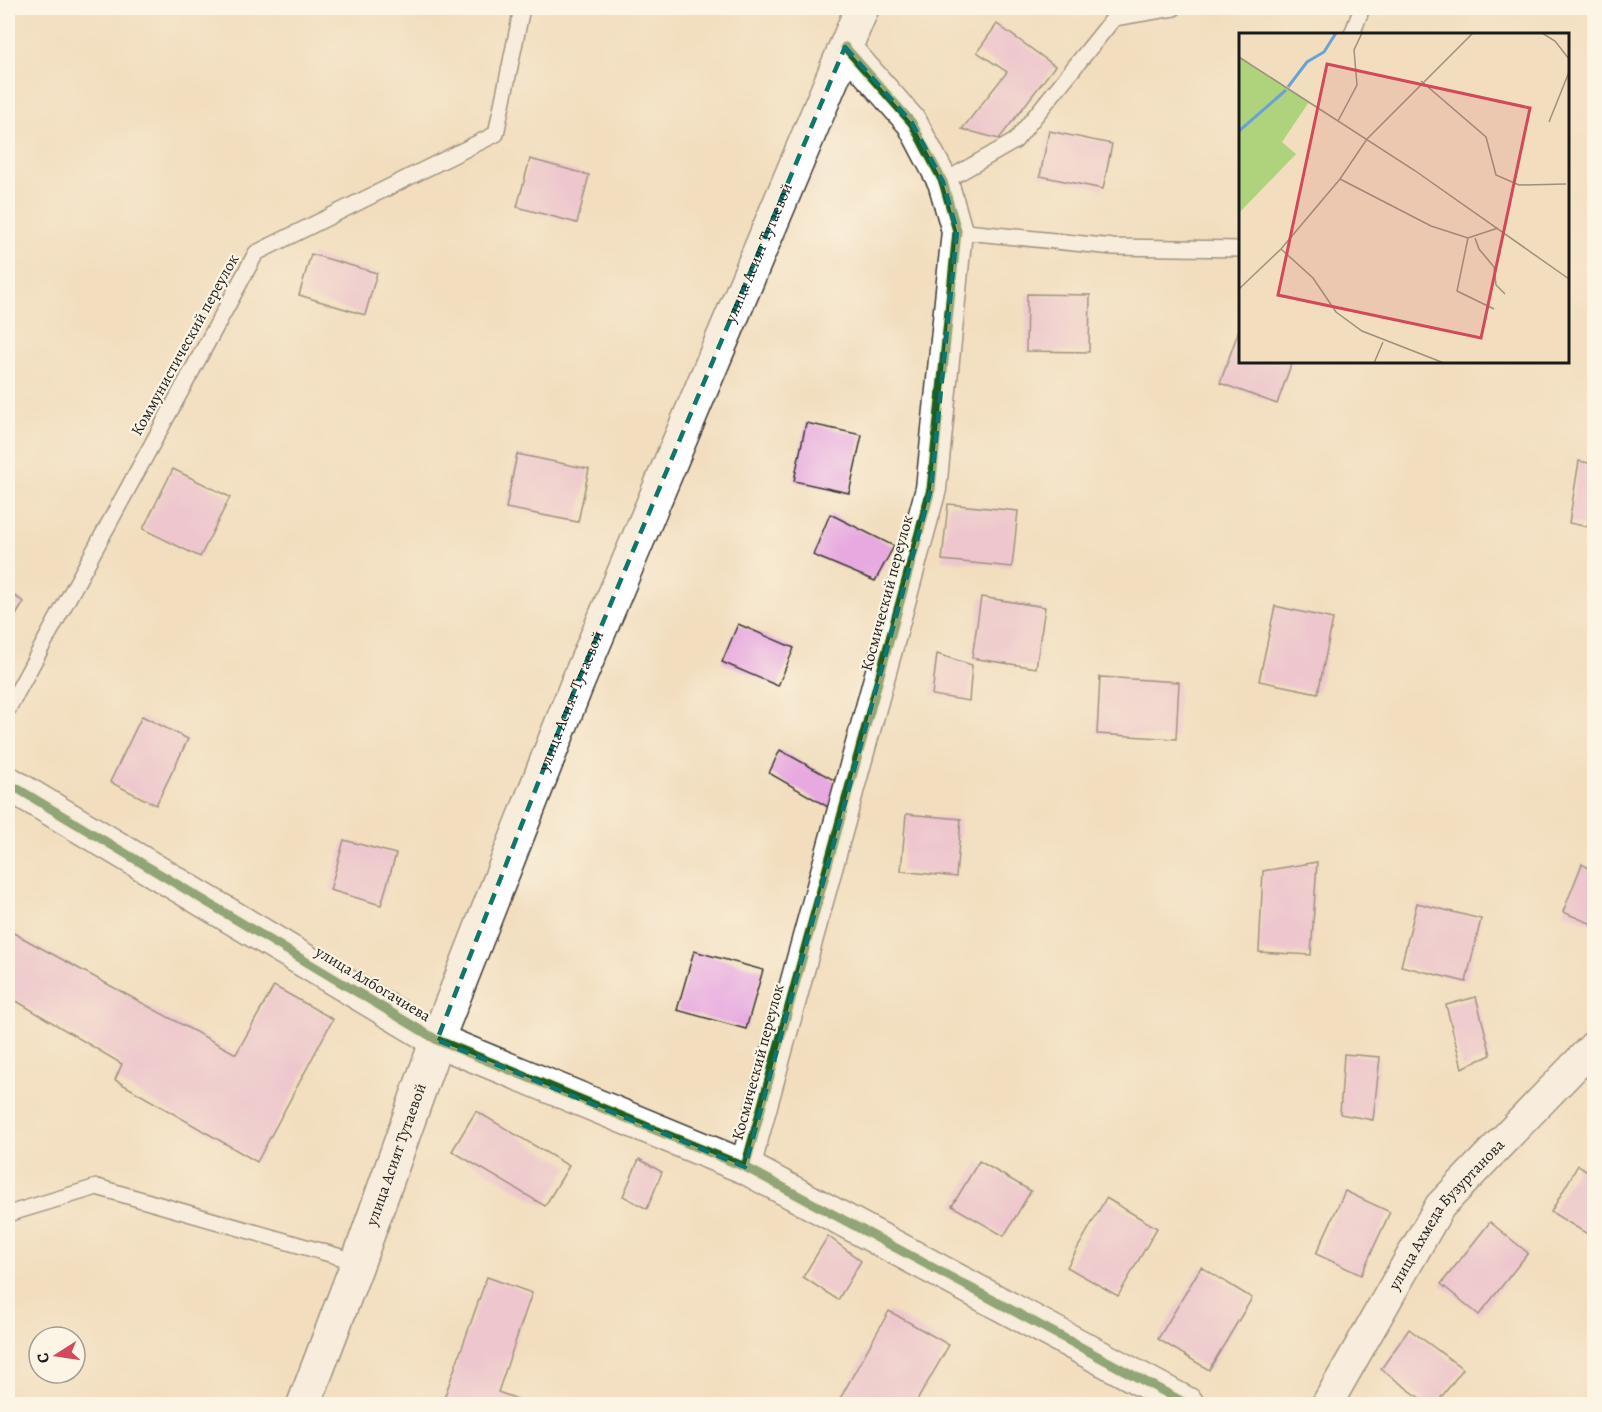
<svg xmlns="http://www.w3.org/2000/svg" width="1602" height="1412" font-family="Alegreya,serif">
<rect width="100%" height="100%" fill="#fcf5e5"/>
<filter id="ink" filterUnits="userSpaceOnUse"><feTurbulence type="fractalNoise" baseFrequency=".0167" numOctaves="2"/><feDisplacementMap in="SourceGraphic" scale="12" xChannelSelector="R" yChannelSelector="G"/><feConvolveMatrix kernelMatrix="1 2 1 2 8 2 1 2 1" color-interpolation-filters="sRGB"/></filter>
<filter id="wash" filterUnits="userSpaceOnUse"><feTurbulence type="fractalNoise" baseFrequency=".008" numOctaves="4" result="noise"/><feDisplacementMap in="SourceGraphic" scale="24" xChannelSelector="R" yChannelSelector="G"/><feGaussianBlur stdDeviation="1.35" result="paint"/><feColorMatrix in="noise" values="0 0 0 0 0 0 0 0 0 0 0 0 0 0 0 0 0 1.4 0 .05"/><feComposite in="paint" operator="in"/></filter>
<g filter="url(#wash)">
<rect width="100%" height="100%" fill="#f2debf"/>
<g id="blocks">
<!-- building -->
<g fill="#e7a9e0">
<path d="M 997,24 L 1055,66 L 999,139 L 962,129 L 1007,72 L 977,52 Z"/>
<path d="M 1049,131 L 1112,144 L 1103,189 L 1040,176 Z"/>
<path d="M 530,159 L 589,175 L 577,223 L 517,207 Z"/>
<path d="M 311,254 L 377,273 L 365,315 L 299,295 Z"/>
<path d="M 1027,294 L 1090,295 L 1089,352 L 1026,351 Z"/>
<path d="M 1240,327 L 1240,362 L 1292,362 L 1277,404 L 1220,383 Z"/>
<path d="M 806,423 L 862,435 L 849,493 L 794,481 Z"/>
<path d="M 517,454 L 589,469 L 578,522 L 506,508 Z"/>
<path d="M 1579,461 L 1594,464 L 1594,528 L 1569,523 Z"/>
<path d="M 173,469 L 230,497 L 200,557 L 143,529 Z"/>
<path d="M 948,504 L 1018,511 L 1012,567 L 942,560 Z"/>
<path d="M 830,514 L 894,546 L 875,581 L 813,555 Z"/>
<path d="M 8,592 L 24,602 L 8,628 Z"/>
<path d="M 981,597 L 1045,607 L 1036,668 L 972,658 Z"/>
<path d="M 1275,606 L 1333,619 L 1318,693 L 1259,681 Z"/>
<path d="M 738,624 L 794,648 L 778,686 L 722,662 Z"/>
<path d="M 937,654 L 972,665 L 969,701 L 932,695 Z"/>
<path d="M 1100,677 L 1179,682 L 1176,739 L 1097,734 Z"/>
<path d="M 142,716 L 188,739 L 156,805 L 110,782 Z"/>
<path d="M 780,750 L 843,785 L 833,810 L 769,773 Z"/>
<path d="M 906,814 L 961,819 L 956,877 L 901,871 Z"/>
<path d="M 344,840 L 396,854 L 381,905 L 330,890 Z"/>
<path d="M 1317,862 L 1311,955 L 1259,952 L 1263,871 Z"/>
<path d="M 1582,864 L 1594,872 L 1594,917 L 1592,924 L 1563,912 Z"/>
<path d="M 1417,903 L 1481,919 L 1466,982 L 1401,966 Z"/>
<path d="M 8,930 L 236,1054 L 274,986 L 333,1019 L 257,1162 L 115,1080 L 122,1064 L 8,996 Z"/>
<path d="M 694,951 L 763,970 L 746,1029 L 677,1010 Z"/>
<path d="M 1476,997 L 1491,1055 L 1462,1068 L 1446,1005 Z"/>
<path d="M 1344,1054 L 1380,1057 L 1373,1120 L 1340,1114 Z"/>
<path d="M 476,1111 L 569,1166 L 545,1206 L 452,1151 Z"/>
<path d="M 639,1159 L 662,1172 L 647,1209 L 623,1196 Z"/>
<path d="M 979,1161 L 1031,1191 L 1004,1236 L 952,1206 Z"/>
<path d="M 1578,1165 L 1594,1175 L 1594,1238 L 1551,1212 Z"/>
<path d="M 1345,1191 L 1390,1212 L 1361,1275 L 1316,1254 Z"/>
<path d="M 1106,1198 L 1157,1228 L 1118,1296 L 1067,1267 Z"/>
<path d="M 1490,1222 L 1528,1253 L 1479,1315 L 1441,1284 Z"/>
<path d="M 828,1236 L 861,1261 L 838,1300 L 803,1277 Z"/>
<path d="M 1201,1267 L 1252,1298 L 1209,1370 L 1158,1339 Z"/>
<path d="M 487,1277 L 532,1293 L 498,1392 L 520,1400 L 518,1404 L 442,1404 Z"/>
<path d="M 889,1311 L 949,1345 L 915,1404 L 837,1404 Z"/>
<path d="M 1409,1329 L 1463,1369 L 1436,1404 L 1428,1404 L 1381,1369 Z"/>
</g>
</g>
</g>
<g filter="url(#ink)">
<use href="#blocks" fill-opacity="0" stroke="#3c3934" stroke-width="1.5"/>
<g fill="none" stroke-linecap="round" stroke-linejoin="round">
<defs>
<g id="lane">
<path d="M 1352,34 L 1362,8"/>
<path d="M 943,182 L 1015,141 L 1114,18 L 1174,8"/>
<path d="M 957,231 L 1113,247 L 1240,249"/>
<path d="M 8,709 L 256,253 L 496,134 L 522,8"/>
<path d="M 8,1214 L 97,1187 L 358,1262"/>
</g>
<g id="street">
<path d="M 745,1167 L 931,489 L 957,231 L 943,182 L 912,123 L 845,47"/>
<path id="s1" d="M 1327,1404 L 1440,1206 L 1594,1046"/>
</g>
<path id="secondary" d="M 8,783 L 437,1040 L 745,1167 L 1187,1404"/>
<g id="primary">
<path id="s2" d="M 304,1404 L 358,1262 L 437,1040 L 577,684 L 862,8"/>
</g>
</defs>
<!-- lane casing -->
<use href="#lane" stroke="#3c3934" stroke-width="18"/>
<!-- street casing -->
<use href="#street" stroke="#3c3934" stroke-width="33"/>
<!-- secondary casing -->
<use href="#secondary" stroke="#3c3934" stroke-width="36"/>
<!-- primary casing -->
<use href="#primary" stroke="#3c3934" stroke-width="36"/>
<!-- lane -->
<use href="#lane" stroke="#fff" stroke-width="15"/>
<!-- street -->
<use href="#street" stroke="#fff" stroke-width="30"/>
<!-- secondary -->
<use href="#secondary" stroke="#fff" stroke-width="33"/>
<!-- primary -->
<use href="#primary" stroke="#fff" stroke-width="33"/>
<defs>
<g id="cycleway">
<path d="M 8,783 L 437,1040 L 745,1167 L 1187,1404"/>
<path d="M 745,1167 L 931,489 L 957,231 L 943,182 L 912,123 L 845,47"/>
</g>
</defs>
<!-- cycleway casing -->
<use href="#cycleway" stroke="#fcf5e5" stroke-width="13"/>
<!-- cycleway -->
<use href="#cycleway" stroke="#1b5e20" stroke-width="9"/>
</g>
</g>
<!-- marked area -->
<path d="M0 0H1602V1412H0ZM 845,47 L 912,123 L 943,182 L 957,231 L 931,489 L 745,1167 L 437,1040 L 577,684 Z" fill="#f2debf" fill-opacity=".55" fill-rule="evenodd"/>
<path fill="none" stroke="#0f766e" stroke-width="4.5" stroke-dasharray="12 8" stroke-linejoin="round" d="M 845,47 L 912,123 L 943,182 L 957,231 L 931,489 L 745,1167 L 437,1040 L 577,684 Z"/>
<g text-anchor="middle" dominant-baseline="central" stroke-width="4.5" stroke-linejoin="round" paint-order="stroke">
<!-- street labels -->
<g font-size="16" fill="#1c1c1c" stroke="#fcf5e5">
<text stroke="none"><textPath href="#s2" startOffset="1238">улица Асият Тутаевой</textPath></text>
<text transform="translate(185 345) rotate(-61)">Коммунистический переулок</text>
<text transform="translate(887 593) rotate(-75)">Космический переулок</text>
<text stroke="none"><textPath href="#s2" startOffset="752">улица Асият Тутаевой</textPath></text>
<text transform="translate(373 984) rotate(31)">улица Албогачиева</text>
<text transform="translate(758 1062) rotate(-75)">Космический переулок</text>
<text stroke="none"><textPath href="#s2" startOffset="266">улица Асият Тутаевой</textPath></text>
<text stroke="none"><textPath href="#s1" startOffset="225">улица Ахмеда Бузуртанова</textPath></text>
</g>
</g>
<!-- overview -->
<g transform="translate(1239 33)">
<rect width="330" height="330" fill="#f2debf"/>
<path d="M 0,24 L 70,69 L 43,109 L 57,121 L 0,180 Z" fill="#aed37c"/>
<path fill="none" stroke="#6ba1d8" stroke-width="3" d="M 49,54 L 68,29 L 85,19 L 97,0M 0,98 L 47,57"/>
<path fill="none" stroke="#9c907e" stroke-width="1.5" d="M 303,0 L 316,8 L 330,26M 0,24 L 175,137 L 330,246M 182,48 L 247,104 L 257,142 L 280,152 L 327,151M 99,88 L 118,52 L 115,17 L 123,0M 310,89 L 330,39M 101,146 L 192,193 L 229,205 L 259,195M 229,205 L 218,258 L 255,276M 236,205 L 240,216 L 255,234 L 257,252 L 266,261M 42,216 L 74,245 L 97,279 L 123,298 L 205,330M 0,256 L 42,216 L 101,146 L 128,106 L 234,0M 135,330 L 144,309"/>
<path fill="#d1495b" fill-opacity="0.15" stroke="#d1495b" stroke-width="3" d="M 88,31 L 291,75 L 242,305 L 39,262 Z"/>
<rect width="330" height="330" fill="none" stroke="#1c1c1c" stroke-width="3"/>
</g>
<!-- margin -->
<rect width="1602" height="1412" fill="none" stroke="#fcf5e5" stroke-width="30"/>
<!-- north arrow -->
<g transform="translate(57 1355) rotate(258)"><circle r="28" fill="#fcf5e5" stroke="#a29e95" stroke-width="1.5"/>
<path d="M0-4.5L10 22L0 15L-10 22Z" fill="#d1495b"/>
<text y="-9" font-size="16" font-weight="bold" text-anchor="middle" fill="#1c1c1c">С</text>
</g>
</svg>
